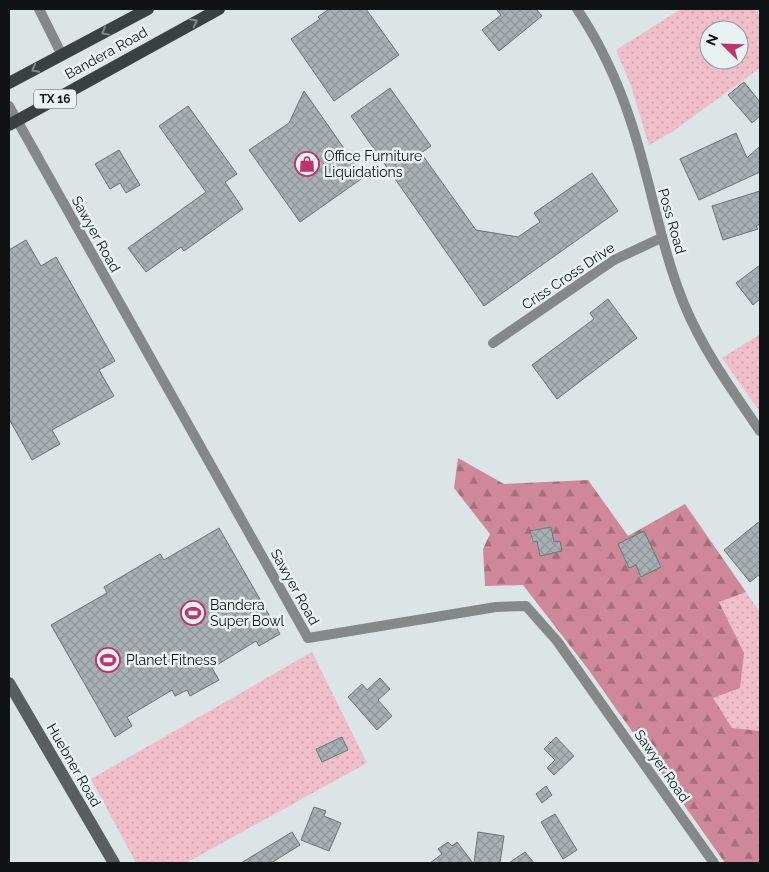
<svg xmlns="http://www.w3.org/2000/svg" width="769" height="872" font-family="Raleway,sans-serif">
<defs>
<pattern id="grass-dots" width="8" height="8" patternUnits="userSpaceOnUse" patternTransform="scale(1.25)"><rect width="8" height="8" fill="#efbeca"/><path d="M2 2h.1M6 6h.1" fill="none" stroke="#cca2ad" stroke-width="1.8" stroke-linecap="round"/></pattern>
<pattern id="forest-firs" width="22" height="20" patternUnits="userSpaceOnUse" patternTransform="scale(1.25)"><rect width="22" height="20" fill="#ce879b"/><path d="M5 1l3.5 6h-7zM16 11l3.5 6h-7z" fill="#a66d7d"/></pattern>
<pattern id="building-cross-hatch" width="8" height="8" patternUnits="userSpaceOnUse" patternTransform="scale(1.25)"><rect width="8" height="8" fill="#a7b0b2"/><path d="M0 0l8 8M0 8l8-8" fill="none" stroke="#8f9698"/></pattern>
</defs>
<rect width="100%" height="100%" fill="#dbe5e6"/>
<!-- grass -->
<g fill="url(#grass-dots)" fill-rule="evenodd">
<path d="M 681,9 L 760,9 L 760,68 L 672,132 L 649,145 L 631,86 L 616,50 ZM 709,30 L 739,30 L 739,60 L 709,60 Z"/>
<path d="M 760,334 L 760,412 L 722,358 Z"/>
<path d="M 746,592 L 760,612 L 760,731 L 732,729 L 712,698 L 740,688 L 743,653 L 719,601 Z"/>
<path d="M 312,652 L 367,763 L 186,863 L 136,863 L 91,779 ZM 342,737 L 348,750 L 322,762 L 316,748 Z"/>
</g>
<!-- forest -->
<path fill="url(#forest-firs)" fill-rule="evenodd" d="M 458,458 L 504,484 L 588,480 L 628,536 L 685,504 L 746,592 L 719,602 L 744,653 L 740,688 L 713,698 L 732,728 L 760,731 L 760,863 L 725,863 L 588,669 L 523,585 L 485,586 L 483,549 L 490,534 L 454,488 ZM 551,527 L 554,542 L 560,541 L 562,551 L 540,556 L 537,541 L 532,542 L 530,531 ZM 644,532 L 661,567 L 641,576 L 636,565 L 629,568 L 618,544 Z"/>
<!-- building -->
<g fill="url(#building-cross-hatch)" stroke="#6c7476">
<path d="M 329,9 L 366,9 L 399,55 L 334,101 L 291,39 L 320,19 L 318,17 Z"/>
<path d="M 496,9 L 536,9 L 542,16 L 499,51 L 482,30 L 501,15 Z"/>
<path d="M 744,82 L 760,102 L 760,116 L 752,123 L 728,95 Z"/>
<path d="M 390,88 L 431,146 L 421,153 L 476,230 L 518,237 L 540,222 L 534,213 L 592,173 L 618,211 L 484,306 L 351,116 Z"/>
<path d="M 304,91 L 364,177 L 300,222 L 249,150 L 289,123 Z"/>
<path d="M 188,106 L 237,174 L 225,182 L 243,209 L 184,251 L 181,247 L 146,272 L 128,248 L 206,192 L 159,126 Z"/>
<path d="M 736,133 L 747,158 L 760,146 L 760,172 L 699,200 L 680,159 Z"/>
<path d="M 119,150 L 140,185 L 126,193 L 120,183 L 110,189 L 95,164 Z"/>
<path d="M 760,191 L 760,224 L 756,226 L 758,229 L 723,240 L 712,206 Z"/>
<path d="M 26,240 L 41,266 L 56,257 L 115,361 L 99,370 L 114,396 L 52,430 L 60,444 L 32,460 L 9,419 L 9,250 Z"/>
<path d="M 760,265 L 760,299 L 753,305 L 736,283 Z"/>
<path d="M 608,299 L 637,338 L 557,399 L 532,365 L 594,319 L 590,313 Z"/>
<path d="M 760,521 L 760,574 L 750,582 L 724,550 Z"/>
<path d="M 551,527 L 554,542 L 560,541 L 562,551 L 540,556 L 537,541 L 533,542 L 530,531 Z"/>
<path d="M 219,528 L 280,634 L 259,646 L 256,641 L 212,668 L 219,680 L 190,696 L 187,690 L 175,696 L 172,690 L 127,717 L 132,726 L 115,737 L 51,625 L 107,593 L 104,587 L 160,554 L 164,560 Z"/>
<path d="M 644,531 L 661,567 L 641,577 L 636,565 L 629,568 L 618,544 Z"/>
<path d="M 380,678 L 390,689 L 378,700 L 392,716 L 377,730 L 348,697 L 362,684 L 367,690 Z"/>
<path d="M 342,737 L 348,750 L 322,762 L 316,749 Z"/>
<path d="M 556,737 L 574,756 L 554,775 L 547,768 L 555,760 L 544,749 Z"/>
<path d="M 546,786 L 552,795 L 542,803 L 536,794 Z"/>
<path d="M 314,807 L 326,811 L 324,816 L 341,823 L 329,851 L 301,840 Z"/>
<path d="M 555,814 L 577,850 L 563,859 L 541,822 Z"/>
<path d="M 292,832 L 300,845 L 271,863 L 241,863 Z"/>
<path d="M 478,832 L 504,836 L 500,863 L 474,863 Z"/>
<path d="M 448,842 L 452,846 L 457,842 L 473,863 L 430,863 L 442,854 L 438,849 Z"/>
<path d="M 525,852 L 534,863 L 509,863 Z"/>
</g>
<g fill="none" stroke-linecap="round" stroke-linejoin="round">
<!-- street -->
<g stroke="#858889" stroke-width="10">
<path d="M 39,9 L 62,55"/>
<path d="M 577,9 C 600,43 618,82 631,122 C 651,182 660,245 684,304 C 703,350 732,390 760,431"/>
<path d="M 9,106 L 308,638 L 496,607 L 526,606 L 557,641 L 714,863"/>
<path d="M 493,343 L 614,260 L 661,238"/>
</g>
<!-- secondary -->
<path stroke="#595e5f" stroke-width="12" d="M 9,683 L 114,863"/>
<!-- primary -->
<g stroke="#3a4142" stroke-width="12">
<path d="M 9,83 L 148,9"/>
<path d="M 9,125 L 219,9"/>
</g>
</g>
<!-- one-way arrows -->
<defs><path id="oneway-chevron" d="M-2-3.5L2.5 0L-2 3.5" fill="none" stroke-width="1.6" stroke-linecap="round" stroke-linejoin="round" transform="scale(1.25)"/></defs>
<g stroke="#808889">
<use href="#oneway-chevron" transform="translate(194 22) rotate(-28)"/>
<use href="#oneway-chevron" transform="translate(105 32) rotate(151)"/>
<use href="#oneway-chevron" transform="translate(35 69) rotate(152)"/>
</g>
<!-- icons -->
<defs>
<symbol id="shop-ring" viewBox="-11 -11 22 22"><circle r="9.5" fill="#e8f2f3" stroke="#be336a" stroke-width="1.5"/><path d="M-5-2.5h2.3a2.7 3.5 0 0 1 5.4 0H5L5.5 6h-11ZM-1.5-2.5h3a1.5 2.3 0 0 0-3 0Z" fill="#be336a"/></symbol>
<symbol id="stadium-ring" viewBox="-11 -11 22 22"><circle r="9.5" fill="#e8f2f3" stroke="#be336a" stroke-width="1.5"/><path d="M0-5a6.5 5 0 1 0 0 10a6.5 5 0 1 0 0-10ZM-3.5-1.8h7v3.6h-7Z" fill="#be336a"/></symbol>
</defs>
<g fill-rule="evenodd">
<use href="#shop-ring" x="293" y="150" width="28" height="28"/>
<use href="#stadium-ring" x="179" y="599" width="28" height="28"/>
<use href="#stadium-ring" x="94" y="646" width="28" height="28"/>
</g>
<g text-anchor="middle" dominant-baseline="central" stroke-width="5" stroke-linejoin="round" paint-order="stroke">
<!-- shield labels -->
<rect fill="#e8f2f3" stroke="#505656" stroke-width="1" x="34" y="89.5" width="42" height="19" rx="4"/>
<g font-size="12" font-weight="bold" fill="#0f1313">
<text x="55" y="99">TX 16</text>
</g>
<!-- street labels -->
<g font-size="14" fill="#0f1313" stroke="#e8f2f3">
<text transform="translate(106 53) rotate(-29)">Bandera Road</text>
<text transform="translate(672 221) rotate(74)">Poss Road</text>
<text transform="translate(96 234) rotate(61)">Sawyer Road</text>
<text transform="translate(568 276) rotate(-34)">Criss Cross Drive</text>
<text transform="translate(295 587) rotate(61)">Sawyer Road</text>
<text transform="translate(74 765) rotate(60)">Huebner Road</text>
<text transform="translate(662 766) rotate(55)">Sawyer Road</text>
</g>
<!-- poi labels -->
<g font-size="14" fill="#0f1313" stroke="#e8f2f3" text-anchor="start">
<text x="324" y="156">Office Furniture<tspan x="324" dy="16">Liquidations</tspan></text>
<text x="210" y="605">Bandera<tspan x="210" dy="16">Super Bowl</tspan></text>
<text x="126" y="660">Planet Fitness</text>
</g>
</g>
<!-- border -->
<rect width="769" height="872" fill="none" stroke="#0f1313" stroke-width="20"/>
<!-- north arrow -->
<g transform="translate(724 45) rotate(293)"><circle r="24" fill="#e8f2f3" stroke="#919999"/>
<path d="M0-4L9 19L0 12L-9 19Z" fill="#be336a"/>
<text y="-8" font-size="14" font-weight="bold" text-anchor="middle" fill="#0f1313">N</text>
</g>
</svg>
